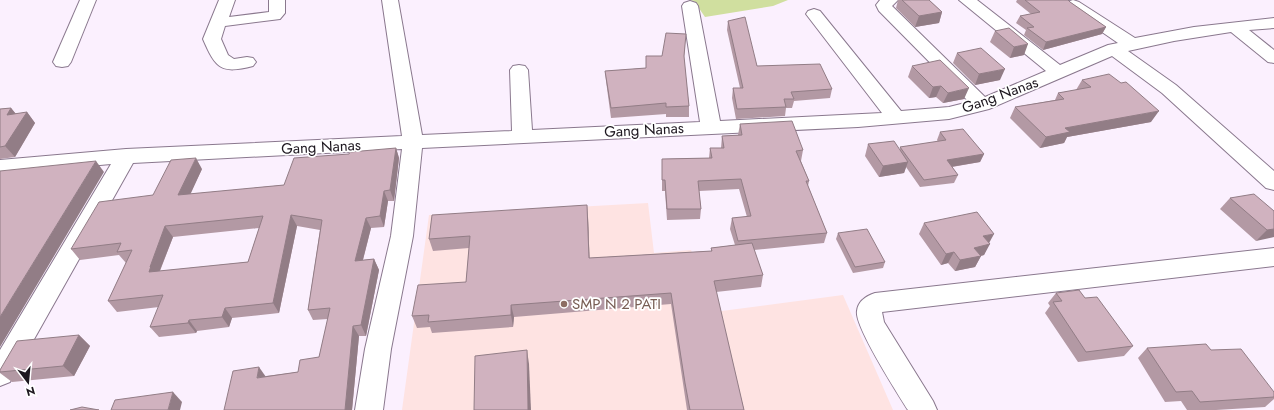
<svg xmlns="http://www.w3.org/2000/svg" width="1274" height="410" font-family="Jost,sans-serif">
<rect width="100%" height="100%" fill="#fbf0fe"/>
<!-- education -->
<path fill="#fee3e2" d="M 648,203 L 654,253 L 691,250 L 714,312 L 843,295 L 893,410 L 402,410 L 429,215 Z"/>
<!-- green -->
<path fill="#d0df9f" d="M 689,0 L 788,0 L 773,6 L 705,17 L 694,1 Z"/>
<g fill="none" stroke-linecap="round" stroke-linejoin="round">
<defs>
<g id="minor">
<path d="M 80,0 L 96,0 L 71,62 L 68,66 L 62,67 L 56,66 L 53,62 Z"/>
<path d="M 219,0 L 235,0 L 229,17 L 269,12 L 269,0 L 285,0 L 285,13 L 280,19 L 225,26 L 221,39 L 228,55 L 234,59 L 247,57 L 253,58 L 256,62 L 253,66 C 221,74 216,69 203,39 Z"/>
<path d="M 382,0 L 398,0 L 422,135 L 512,131 L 510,70 L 513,66 L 519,65 L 525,66 L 528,70 L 532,130 L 700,122 L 682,6 L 684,3 L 690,1 L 696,3 L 698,6 L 720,121 L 882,113 L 806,14 L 808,11 L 814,9 L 820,11 L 901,111 L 949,107 L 969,102 L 879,11 L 876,5 L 880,0 L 898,0 L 892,6 L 985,97 L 1046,71 L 959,0 L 977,0 L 1060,65 L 1108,45 L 1118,43 L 1067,8 L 1065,5 L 1067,2 L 1073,0 L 1079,2 L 1135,38 L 1194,27 L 1274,18 L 1274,28 L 1249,30 L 1274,50 L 1274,63 L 1268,62 L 1231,32 L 1174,41 L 1128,51 L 1176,85 L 1274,171 L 1274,190 L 1266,188 L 1162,93 L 1112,56 L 989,109 L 949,119 L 858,127 L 422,148 L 413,236 L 391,349 L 383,410 L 355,410 L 365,349 L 391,236 L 402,149 L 133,163 L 10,382 L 0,386 L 0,350 L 111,164 L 0,174 L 0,160 L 126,149 L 402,136 Z"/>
<path d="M 1274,248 L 1274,266 L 882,312 L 884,322 L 933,401 L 937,410 L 908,410 C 898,394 854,326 857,311 C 858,301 866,296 875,293 Z"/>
</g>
</defs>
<!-- minor casing -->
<use href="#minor" stroke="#8a788e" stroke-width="2"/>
<!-- minor -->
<use href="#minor" fill="#fff" fill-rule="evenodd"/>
</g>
<!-- wall -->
<g fill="#b399a4" fill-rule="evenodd">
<path d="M 898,0 L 929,0 L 942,12 L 939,23 L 915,27 L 896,8 Z"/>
<path d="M 1017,0 L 1069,0 L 1068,0 L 1070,2 L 1106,27 L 1102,34 L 1043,50 L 1024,35 L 1026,30 L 1016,23 L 1020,16 L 1031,14 L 1016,2 Z"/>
<path d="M 728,21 L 757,66 L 832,89 L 830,98 L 794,101 L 792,108 L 786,108 L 785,116 L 736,119 L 732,98 L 733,88 L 740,88 L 727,30 Z"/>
<path d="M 995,31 L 1024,55 L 1010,58 L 990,42 Z"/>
<path d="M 685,44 L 684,58 L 689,106 L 689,117 L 666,117 L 666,114 L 611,118 L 606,81 L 605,71 L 646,68 L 662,56 Z"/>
<path d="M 957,53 L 1000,80 L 975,85 L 953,63 Z"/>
<path d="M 912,66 L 964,99 L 943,103 L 936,97 L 929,98 L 908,77 Z"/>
<path d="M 1082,80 L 1151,122 L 1067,137 L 1064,143 L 1040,148 L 1010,118 L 1015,107 L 1055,100 L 1058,93 L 1076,90 Z"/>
<path d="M 11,108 L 16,114 L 27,112 L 35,123 L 15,157 L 0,159 L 0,109 Z"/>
<path d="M 740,124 L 803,150 L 801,161 L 809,181 L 808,186 L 827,233 L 824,243 L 754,250 L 763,275 L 761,287 L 716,292 L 744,410 L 687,410 L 671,304 L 514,317 L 513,327 L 432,333 L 430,327 L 417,328 L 412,316 L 466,282 L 469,248 L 433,251 L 429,239 L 588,217 L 589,258 L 711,251 L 711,248 L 735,245 L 730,229 L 732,218 L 747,217 L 739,189 L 699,191 L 701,209 L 700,219 L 667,220 L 665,191 L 662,191 L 662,159 L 709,158 L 710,148 L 721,148 L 722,136 L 738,135 Z"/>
<path d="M 940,132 L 984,154 L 980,162 L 952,167 L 958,175 L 954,183 L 920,187 L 906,167 L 904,173 L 879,177 L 865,156 L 868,144 L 900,150 L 900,147 L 938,142 L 937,140 Z"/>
<path d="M 396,148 L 399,158 L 394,201 L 388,201 L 384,227 L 371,228 L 363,260 L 374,259 L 379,270 L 366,336 L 359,336 L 352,410 L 224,410 L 266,376 L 298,372 L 319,357 L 328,319 L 313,320 L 308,310 L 320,230 L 297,226 L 279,313 L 232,318 L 229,327 L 197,331 L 196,333 L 159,337 L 150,327 L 159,307 L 117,312 L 108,301 L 126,263 L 119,255 L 80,260 L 71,249 L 153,195 L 202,169 L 190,194 L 284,185 L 349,154 ZM 259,228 L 248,262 L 160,271 L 173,237 Z"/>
<path d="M 1230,198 L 1274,229 L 1256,241 L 1220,209 Z"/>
<path d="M 924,223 L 989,243 L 984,255 L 981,256 L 975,267 L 955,271 L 948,263 L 941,265 L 919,234 Z"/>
<path d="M 838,233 L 885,262 L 883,268 L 853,273 L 836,239 Z"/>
<path d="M 1056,293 L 1085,298 L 1133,346 L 1124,356 L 1078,362 L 1045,313 L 1050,306 L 1048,303 Z"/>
<path d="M 79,335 L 90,346 L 74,376 L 12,382 L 0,373 L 0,370 Z"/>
<path d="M 1147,348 L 1211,350 L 1274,392 L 1274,399 L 1265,407 L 1216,410 L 1187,410 L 1181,401 L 1165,402 L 1138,358 Z"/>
</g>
<!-- shaded-wall -->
<g fill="#927d86">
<path d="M 942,12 L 939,23 L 915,27 L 919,16 Z"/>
<path d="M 1106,27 L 1102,34 L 1043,50 L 1046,42 Z"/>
<path d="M 1028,44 L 1024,55 L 1010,58 L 1014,47 Z"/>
<path d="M 1005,69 L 1000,80 L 975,85 L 979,74 Z"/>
<path d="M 941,86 L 936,97 L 929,98 L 933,87 Z"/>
<path d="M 969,88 L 964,99 L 943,103 L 948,93 Z"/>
<path d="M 11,108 L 20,119 L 7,115 Z"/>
<path d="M 1159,111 L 1151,122 L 1067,137 L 1064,143 L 1040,148 L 1046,137 L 1065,128 Z"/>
<path d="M 27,112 L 35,123 L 15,157 L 5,146 Z"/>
<path d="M 396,148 L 399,158 L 394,201 L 390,190 Z"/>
<path d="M 984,154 L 980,162 L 944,168 L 947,160 Z"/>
<path d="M 196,158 L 202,169 L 185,206 L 178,195 Z"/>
<path d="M 96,161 L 104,172 L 0,347 L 0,317 Z"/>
<path d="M 908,162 L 904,173 L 879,177 L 883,166 Z"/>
<path d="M 384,191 L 388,201 L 384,227 L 380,216 Z"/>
<path d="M 587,205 L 588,217 L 590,270 L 589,258 Z"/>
<path d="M 291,215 L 297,226 L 279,313 L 273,303 Z"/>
<path d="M 366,218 L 371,228 L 360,271 L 355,261 Z"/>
<path d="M 165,226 L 173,237 L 158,275 L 149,272 L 150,267 Z"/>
<path d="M 1274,229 L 1274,237 L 1256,241 L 1267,230 Z"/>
<path d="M 994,234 L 988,245 L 983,236 Z"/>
<path d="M 990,244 L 984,255 L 975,257 L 981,256 L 975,267 L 955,271 L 960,260 L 974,248 Z"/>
<path d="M 954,252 L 948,263 L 941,265 L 946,254 Z"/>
<path d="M 374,259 L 379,270 L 366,336 L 361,325 Z"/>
<path d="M 511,305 L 514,317 L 513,327 L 511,315 Z"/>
<path d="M 225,308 L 232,318 L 229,327 L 222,317 Z"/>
<path d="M 189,320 L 197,331 L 196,333 L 188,323 Z"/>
<path d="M 353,326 L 359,336 L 352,410 L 345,410 Z"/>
<path d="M 79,335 L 90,346 L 74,376 L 63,366 Z"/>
<path d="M 527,350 L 529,364 L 531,410 L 528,410 Z"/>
<path d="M 259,367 L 266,377 L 257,378 Z"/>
<path d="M 173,392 L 182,402 L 180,410 L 168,410 Z"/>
</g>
<!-- building -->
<g fill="#d0b2bf" stroke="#927d86" fill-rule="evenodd">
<path d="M 902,0 L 929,0 L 942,12 L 919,16 Z"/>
<path d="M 1025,0 L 1068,0 L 1070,2 L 1106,27 L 1046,42 L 1027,28 L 1034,27 L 1020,16 L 1040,12 Z"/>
<path d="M 745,17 L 757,66 L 820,64 L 832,89 L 791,92 L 794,99 L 784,99 L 786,107 L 737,109 L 733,88 L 743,88 L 728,21 Z"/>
<path d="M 1009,28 L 1028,44 L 1014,47 L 995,31 Z"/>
<path d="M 666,33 L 686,34 L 684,56 L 689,106 L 666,107 L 666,103 L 611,108 L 605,71 L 646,68 L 646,56 L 662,56 Z"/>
<path d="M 981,48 L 1005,69 L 979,74 L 957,53 Z"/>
<path d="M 940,60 L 969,88 L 948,93 L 941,86 L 933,87 L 912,66 Z"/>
<path d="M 1109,74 L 1121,83 L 1126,82 L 1159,111 L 1065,128 L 1070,132 L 1046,137 L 1015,107 L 1064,99 L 1058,93 L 1091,87 L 1082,80 Z"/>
<path d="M 11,108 L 7,115 L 27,112 L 5,146 L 0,147 L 0,109 Z"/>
<path d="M 792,121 L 803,150 L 796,151 L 809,181 L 806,181 L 827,233 L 738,241 L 732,218 L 751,216 L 741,179 L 698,181 L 701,209 L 667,209 L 665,180 L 662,180 L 662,159 L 712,158 L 710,148 L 724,148 L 722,136 L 742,135 L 740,124 Z"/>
<path d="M 963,129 L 984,154 L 947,160 L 958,175 L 924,180 L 900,147 L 946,140 L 940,132 Z"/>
<path d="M 894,141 L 908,162 L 883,166 L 868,144 Z"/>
<path d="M 396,148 L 390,190 L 384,191 L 380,216 L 366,218 L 355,261 L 374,259 L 361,325 L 353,326 L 345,410 L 224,410 L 233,371 L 259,367 L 257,378 L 298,372 L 300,360 L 319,357 L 330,308 L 308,310 L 322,220 L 291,215 L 273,303 L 225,308 L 222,317 L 189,320 L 188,323 L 150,327 L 163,295 L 108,301 L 132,250 L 117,252 L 121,243 L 71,249 L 99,202 L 153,195 L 171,160 L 196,158 L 178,195 L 284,185 L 294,158 L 349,154 L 350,152 ZM 263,216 L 248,262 L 149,272 L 151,266 L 150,267 L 165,226 Z"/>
<path d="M 96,161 L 0,317 L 0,171 Z"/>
<path d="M 1254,194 L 1274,211 L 1274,229 L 1267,230 L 1230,198 Z"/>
<path d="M 587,205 L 589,258 L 712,251 L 711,248 L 752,243 L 763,275 L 714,281 L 744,410 L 690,410 L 685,383 L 671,293 L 511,305 L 511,315 L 428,322 L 429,315 L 412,316 L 418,285 L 466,282 L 470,236 L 429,239 L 432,215 Z"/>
<path d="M 977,212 L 994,234 L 983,236 L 990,244 L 974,248 L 981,256 L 960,260 L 954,252 L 946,254 L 924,223 Z"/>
<path d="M 867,229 L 885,262 L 855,267 L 838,233 Z"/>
<path d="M 1079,290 L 1085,298 L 1097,297 L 1133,346 L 1086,352 L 1053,302 L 1062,301 L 1056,293 Z"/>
<path d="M 79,335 L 63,366 L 0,372 L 0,370 L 17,341 Z"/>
<path d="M 1206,344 L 1211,350 L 1241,349 L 1274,392 L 1274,397 L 1200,402 L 1192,391 L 1176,392 L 1147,348 Z"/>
<path d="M 527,350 L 528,410 L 474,410 L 475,356 Z"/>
<path d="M 173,392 L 168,410 L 111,410 L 115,400 Z"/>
<path d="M 82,407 L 99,410 L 70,410 Z"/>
</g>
<!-- markers -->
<circle fill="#8d6e63" stroke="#fff" stroke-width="1.5" cx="564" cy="304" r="4"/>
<g text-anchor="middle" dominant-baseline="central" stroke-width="3.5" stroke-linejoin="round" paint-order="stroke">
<!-- street labels -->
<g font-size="15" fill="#1d171f" stroke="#fff">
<text transform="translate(1000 95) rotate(-20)">Gang Nanas</text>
<text transform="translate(644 130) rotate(-3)">Gang Nanas</text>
<text transform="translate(321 147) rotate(-3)">Gang Nanas</text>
</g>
<!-- education labels -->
<g font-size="15" fill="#785e54" stroke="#fff" text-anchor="start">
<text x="572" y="304">SMP N 2 PATI</text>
</g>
</g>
<!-- north arrow -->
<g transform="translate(28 382) rotate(164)" stroke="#ffffff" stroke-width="3" paint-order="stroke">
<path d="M0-3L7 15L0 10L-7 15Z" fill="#1d171f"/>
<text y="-6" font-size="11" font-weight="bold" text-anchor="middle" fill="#1d171f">N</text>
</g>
</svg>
